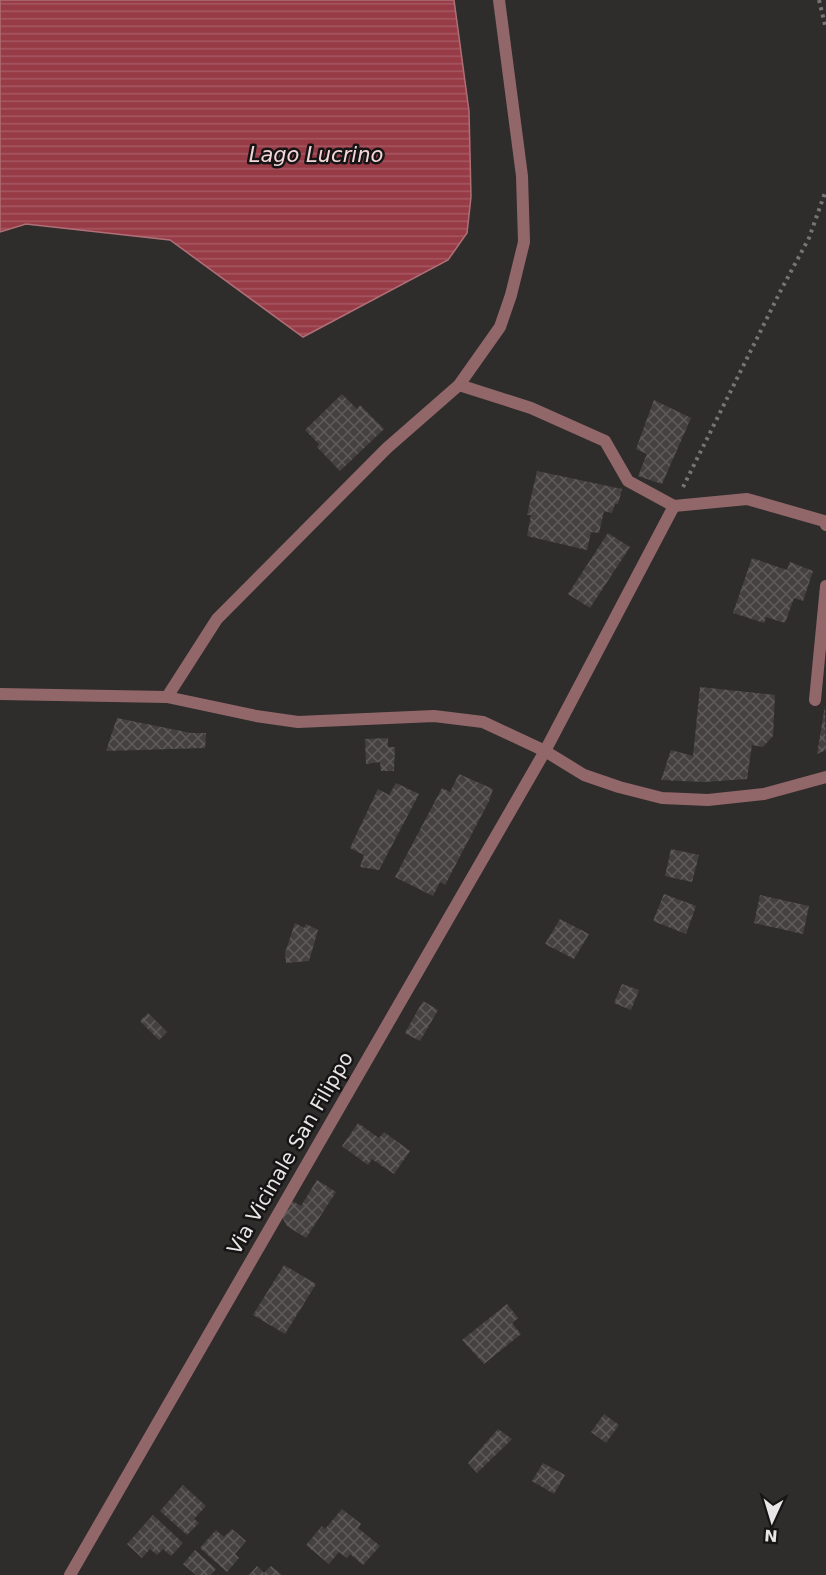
<svg xmlns="http://www.w3.org/2000/svg" width="826" height="1575" font-family="'DejaVu Sans',sans-serif">
<defs>
<pattern id="water-rules" width="6" height="5" patternUnits="userSpaceOnUse" patternTransform="scale(1.5)"><rect width="6" height="5" fill="#973c47"/><path d="M0 2.5h6" fill="none" stroke="#a65862"/></pattern>
<pattern id="building-cross-hatch" width="8" height="8" patternUnits="userSpaceOnUse" patternTransform="scale(1.5)"><rect width="8" height="8" fill="#454141"/><path d="M0 0l8 8M0 8l8-8" fill="none" stroke="#605c5c"/></pattern>
</defs>
<rect width="100%" height="100%" fill="#2f2c2c"/>
<!-- water -->
<path fill="url(#water-rules)" stroke="#af6f77" stroke-width="1.5" d="M 0,0 L 454,0 L 469,111 L 471,197 L 467,233 L 448,260 L 303,337 L 170,240 L 26,224 L 0,232 Z"/>
<!-- building -->
<g fill="url(#building-cross-hatch)">
<path d="M 342,394 L 357,409 L 360,405 L 384,429 L 340,471 L 317,447 L 319,444 L 305,430 Z"/>
<path d="M 654,400 L 691,418 L 662,484 L 638,476 L 647,454 L 636,449 Z"/>
<path d="M 537,471 L 622,489 L 618,504 L 615,504 L 612,513 L 604,511 L 599,533 L 591,532 L 587,550 L 527,536 L 531,515 L 527,515 Z"/>
<path d="M 608,533 L 630,547 L 590,608 L 568,594 Z"/>
<path d="M 752,558 L 787,570 L 790,562 L 813,571 L 803,601 L 794,598 L 785,623 L 766,617 L 764,623 L 733,613 Z"/>
<path d="M 700,687 L 775,695 L 773,736 L 763,747 L 752,745 L 747,779 L 704,782 L 661,780 L 671,750 L 693,756 Z"/>
<path d="M 825,706 L 826,750 L 817,754 Z"/>
<path d="M 117,718 L 191,733 L 206,733 L 205,748 L 106,751 Z"/>
<path d="M 388,738 L 388,747 L 395,747 L 394,771 L 381,771 L 380,762 L 366,764 L 365,739 Z"/>
<path d="M 459,774 L 493,789 L 489,801 L 445,885 L 440,882 L 433,896 L 395,877 L 442,788 L 450,792 Z"/>
<path d="M 396,783 L 419,794 L 379,870 L 360,867 L 364,855 L 350,848 L 378,789 L 389,795 Z"/>
<path d="M 671,849 L 699,855 L 692,882 L 665,876 Z"/>
<path d="M 664,894 L 696,906 L 686,934 L 653,921 Z"/>
<path d="M 760,895 L 809,906 L 803,934 L 754,923 Z"/>
<path d="M 560,919 L 589,934 L 574,959 L 545,944 Z"/>
<path d="M 295,923 L 304,928 L 306,924 L 318,930 L 309,961 L 286,963 L 285,953 Z"/>
<path d="M 622,984 L 639,990 L 631,1010 L 614,1003 Z"/>
<path d="M 423,1001 L 438,1010 L 420,1041 L 405,1033 Z"/>
<path d="M 148,1013 L 167,1032 L 159,1040 L 140,1021 Z"/>
<path d="M 358,1123 L 379,1138 L 384,1132 L 410,1151 L 394,1174 L 372,1159 L 368,1165 L 342,1146 Z"/>
<path d="M 317,1180 L 336,1192 L 306,1238 L 287,1226 L 282,1217 L 292,1201 L 301,1206 Z"/>
<path d="M 284,1265 L 316,1284 L 285,1334 L 253,1315 Z"/>
<path d="M 507,1304 L 518,1318 L 512,1323 L 521,1334 L 484,1364 L 462,1340 Z"/>
<path d="M 604,1414 L 619,1425 L 606,1443 L 591,1432 Z"/>
<path d="M 498,1429 L 512,1439 L 477,1473 L 468,1463 Z"/>
<path d="M 543,1463 L 565,1475 L 554,1494 L 532,1481 Z"/>
<path d="M 183,1485 L 206,1506 L 194,1519 L 199,1523 L 187,1535 L 160,1511 Z"/>
<path d="M 342,1509 L 361,1524 L 358,1528 L 380,1546 L 363,1565 L 350,1554 L 347,1558 L 339,1552 L 329,1564 L 306,1545 L 322,1526 L 325,1529 Z"/>
<path d="M 153,1515 L 183,1543 L 171,1556 L 163,1549 L 157,1555 L 150,1549 L 142,1558 L 127,1544 Z"/>
<path d="M 232,1529 L 246,1541 L 235,1554 L 239,1558 L 227,1572 L 200,1548 L 216,1530 L 224,1537 Z"/>
<path d="M 195,1550 L 216,1569 L 211,1575 L 196,1575 L 183,1564 Z"/>
<path d="M 257,1566 L 264,1573 L 271,1566 L 282,1575 L 249,1575 Z"/>
</g>
<g fill="none" stroke-linecap="round" stroke-linejoin="round">
<!-- path -->
<g stroke="#767474" stroke-width="4" stroke-dasharray="3 4.5" stroke-linecap="butt">
<path d="M 819,0 L 826,29"/>
<path d="M 683,487 L 781,290 L 809,238 L 826,190"/>
</g>
<!-- service -->
<g stroke="#926769" stroke-width="12">
<path d="M 459,385 L 531,408 L 605,441 L 628,481 L 674,506 L 747,499 L 824,521 L 826,525"/>
<path d="M 815,700 L 826,586"/>
<path d="M 545,751 L 674,506"/>
</g>
<!-- minor -->
<path stroke="#926769" stroke-width="12" d="M 70,1575 L 545,751"/>
<!-- tertiary -->
<g stroke="#926769" stroke-width="12">
<path d="M 0,694 L 167,697 L 256,716 L 298,722 L 434,716 L 483,722 L 545,751 L 584,775 L 619,787 L 662,798 L 708,800 L 764,794 L 826,777"/>
<path d="M 167,697 L 217,619 L 387,448 L 459,385 L 500,327 L 511,295 L 524,242 L 522,176 L 499,0"/>
</g>
</g>
<g text-anchor="middle" dominant-baseline="central" stroke-width="5" stroke-linejoin="round" paint-order="stroke">
<!-- street labels -->
<g font-size="20" fill="#e8e6e6" stroke="#161414">
<text transform="translate(290 1153) rotate(-60)">Via Vicinale San Filippo</text>
</g>
<!-- water labels -->
<g font-size="21" font-style="italic" fill="#f3d7d8" stroke="#161414">
<text x="316" y="155">Lago Lucrino</text>
</g>
</g>
<!-- north arrow -->
<g transform="translate(772 1521) rotate(184)" stroke="#161414" stroke-width="4.5" paint-order="stroke">
<path d="M0-4.5L10 22L0 15L-10 22Z" fill="#e8e6e6"/>
<text y="-9" font-size="16" font-weight="bold" text-anchor="middle" fill="#e8e6e6">N</text>
</g>
</svg>
